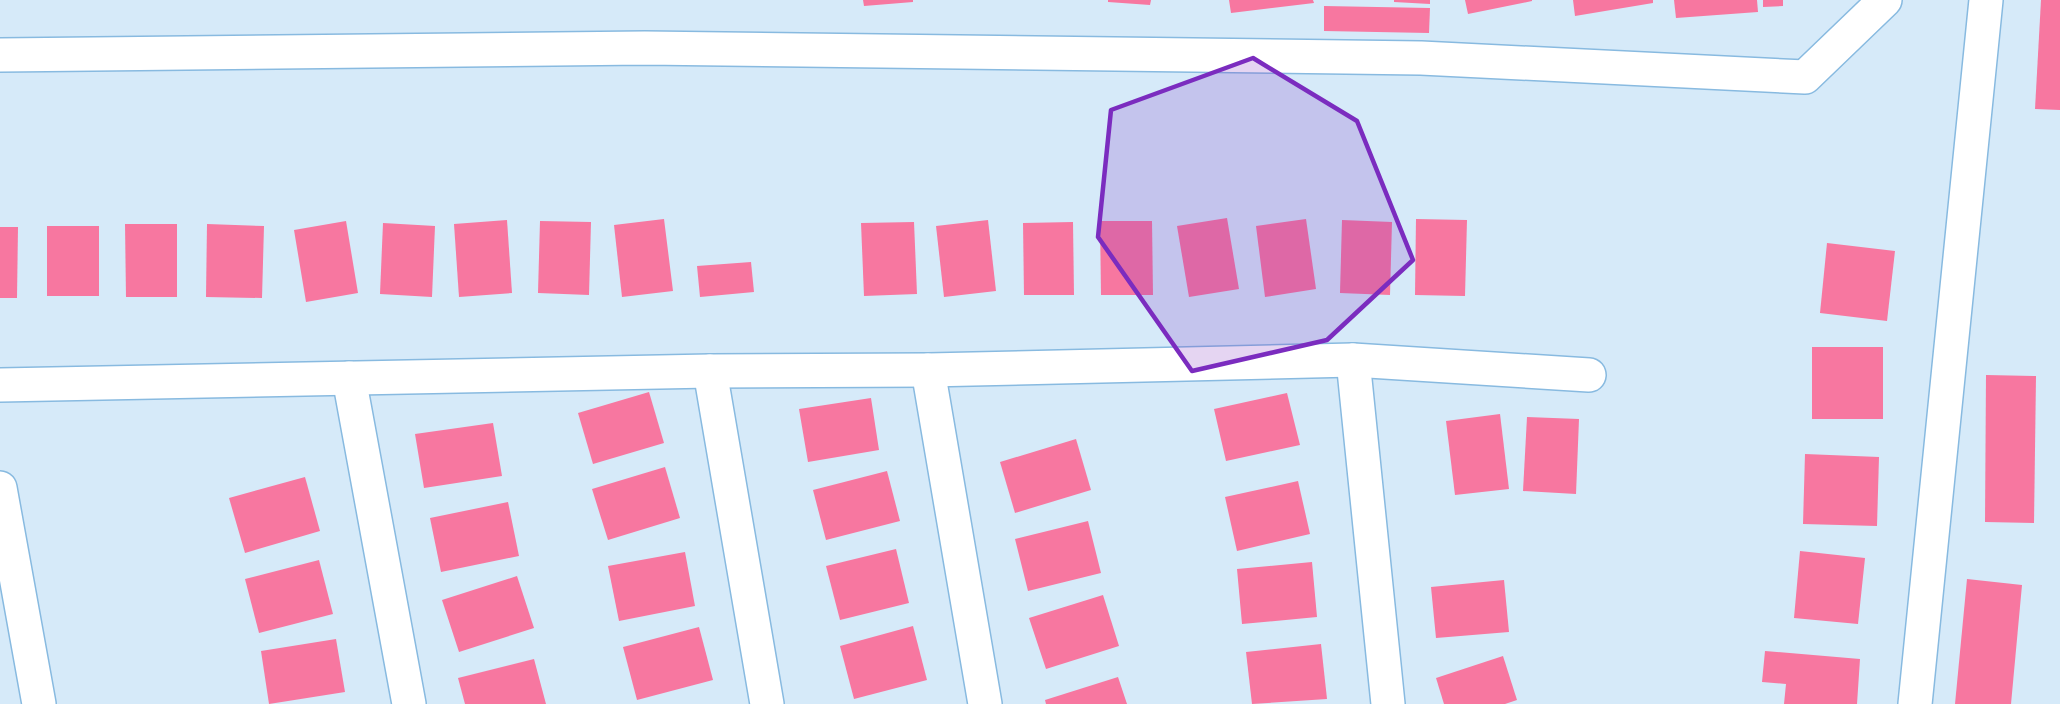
<svg xmlns="http://www.w3.org/2000/svg" width="2060" height="704" font-family="Inter,sans-serif">
<rect width="100%" height="100%" fill="#d6eaf9"/>
<!-- building -->
<g fill="#f777a0">
<path d="M 863,0 L 913,0 L 913,2 L 864,6 Z"/>
<path d="M 1108,0 L 1151,0 L 1150,5 L 1108,2 Z"/>
<path d="M 1229,0 L 1313,0 L 1314,3 L 1231,13 Z"/>
<path d="M 1394,0 L 1430,0 L 1430,4 L 1394,2 Z"/>
<path d="M 1465,0 L 1532,0 L 1532,1 L 1468,14 Z"/>
<path d="M 1573,0 L 1653,0 L 1653,3 L 1575,16 Z"/>
<path d="M 1674,0 L 1757,0 L 1758,12 L 1676,18 Z"/>
<path d="M 1763,0 L 1783,0 L 1783,6 L 1763,7 Z"/>
<path d="M 2041,0 L 2060,0 L 2060,110 L 2035,109 Z"/>
<path d="M 1324,6 L 1430,8 L 1429,33 L 1324,31 Z"/>
<path d="M 1227,218 L 1239,289 L 1189,297 L 1177,226 Z"/>
<path d="M 664,219 L 673,291 L 622,297 L 614,225 Z"/>
<path d="M 1306,219 L 1316,289 L 1265,297 L 1256,226 Z"/>
<path d="M 1416,219 L 1467,220 L 1465,296 L 1415,295 Z"/>
<path d="M 507,220 L 512,293 L 459,297 L 454,224 Z"/>
<path d="M 988,220 L 996,291 L 944,297 L 936,226 Z"/>
<path d="M 1342,220 L 1392,222 L 1390,295 L 1340,293 Z"/>
<path d="M 346,221 L 358,293 L 306,302 L 294,230 Z"/>
<path d="M 540,221 L 591,222 L 589,295 L 538,293 Z"/>
<path d="M 1100,221 L 1152,221 L 1153,295 L 1101,295 Z"/>
<path d="M 914,222 L 917,294 L 864,296 L 861,223 Z"/>
<path d="M 1073,222 L 1074,295 L 1024,295 L 1023,223 Z"/>
<path d="M 383,223 L 435,226 L 432,297 L 380,294 Z"/>
<path d="M 125,224 L 177,224 L 177,297 L 126,297 Z"/>
<path d="M 207,224 L 264,226 L 262,298 L 206,297 Z"/>
<rect x="47" y="226" width="52" height="70"/>
<path d="M 0,227 L 18,227 L 17,298 L 0,298 Z"/>
<path d="M 1827,243 L 1895,251 L 1887,321 L 1820,313 Z"/>
<path d="M 751,262 L 754,292 L 700,297 L 697,266 Z"/>
<rect x="1812" y="347" width="71" height="72"/>
<path d="M 1986,375 L 2036,376 L 2034,523 L 1985,522 Z"/>
<path d="M 649,392 L 664,443 L 593,464 L 578,413 Z"/>
<path d="M 1287,393 L 1300,445 L 1226,461 L 1214,409 Z"/>
<path d="M 871,398 L 879,450 L 808,462 L 799,409 Z"/>
<path d="M 1500,414 L 1509,489 L 1455,495 L 1446,421 Z"/>
<path d="M 1527,417 L 1579,419 L 1576,494 L 1523,491 Z"/>
<path d="M 493,423 L 502,476 L 424,488 L 415,434 Z"/>
<path d="M 1076,439 L 1091,490 L 1015,513 L 1000,462 Z"/>
<path d="M 1805,454 L 1879,457 L 1877,526 L 1803,524 Z"/>
<path d="M 665,467 L 680,518 L 608,540 L 592,489 Z"/>
<path d="M 887,471 L 900,521 L 826,540 L 813,490 Z"/>
<path d="M 305,477 L 320,531 L 245,553 L 229,498 Z"/>
<path d="M 1298,481 L 1310,534 L 1237,551 L 1225,497 Z"/>
<path d="M 508,502 L 519,556 L 441,572 L 430,518 Z"/>
<path d="M 1088,521 L 1101,573 L 1028,591 L 1015,539 Z"/>
<path d="M 896,549 L 909,603 L 840,620 L 826,566 Z"/>
<path d="M 1800,551 L 1865,558 L 1858,624 L 1794,618 Z"/>
<path d="M 685,552 L 695,606 L 619,621 L 608,566 Z"/>
<path d="M 319,560 L 333,614 L 259,633 L 245,579 Z"/>
<path d="M 1312,562 L 1317,617 L 1242,624 L 1237,569 Z"/>
<path d="M 517,576 L 534,628 L 459,652 L 442,600 Z"/>
<path d="M 1967,579 L 2022,585 L 2011,704 L 1955,704 Z"/>
<path d="M 1504,580 L 1509,632 L 1436,638 L 1431,587 Z"/>
<path d="M 1103,595 L 1119,646 L 1046,669 L 1029,618 Z"/>
<path d="M 913,626 L 927,680 L 854,699 L 840,646 Z"/>
<path d="M 699,627 L 713,680 L 637,700 L 623,647 Z"/>
<path d="M 336,639 L 345,692 L 269,704 L 261,651 Z"/>
<path d="M 1321,644 L 1327,699 L 1252,704 L 1246,652 Z"/>
<path d="M 1765,651 L 1860,659 L 1857,704 L 1784,704 L 1786,684 L 1762,682 Z"/>
<path d="M 1503,656 L 1517,700 L 1505,704 L 1444,704 L 1436,678 Z"/>
<path d="M 534,659 L 546,704 L 465,704 L 458,678 Z"/>
<path d="M 1118,677 L 1127,704 L 1046,704 L 1045,700 Z"/>
</g>
<g fill="none" stroke-linecap="round" stroke-linejoin="round">
<defs>
<g id="minor">
<path d="M 0,55 L 645,48 L 1421,58 L 1805,77 L 1885,0"/>
<path d="M 1353,360 L 1388,704"/>
<path d="M 928,370 L 985,704"/>
<path d="M 710,371 L 767,704"/>
<path d="M 349,378 L 409,704"/>
<path d="M 0,385 L 710,371 L 928,370 L 1353,360 L 1589,375"/>
<path d="M 0,488 L 39,704"/>
<path d="M 1915,704 L 1986,0"/>
</g>
</defs>
<!-- minor casing -->
<use href="#minor" stroke="#88bae0" stroke-width="36"/>
<!-- minor -->
<use href="#minor" stroke="#fff" stroke-width="33"/>
</g>
<!-- marked area -->
<path fill="#7b2cbf" fill-opacity="0.2" stroke="#7b2cbf" stroke-width="4.5" stroke-linejoin="round" d="M 1253,58 L 1357,121 L 1413,260 L 1327,340 L 1192,371 L 1098,237 L 1111,110 Z"/>
</svg>
